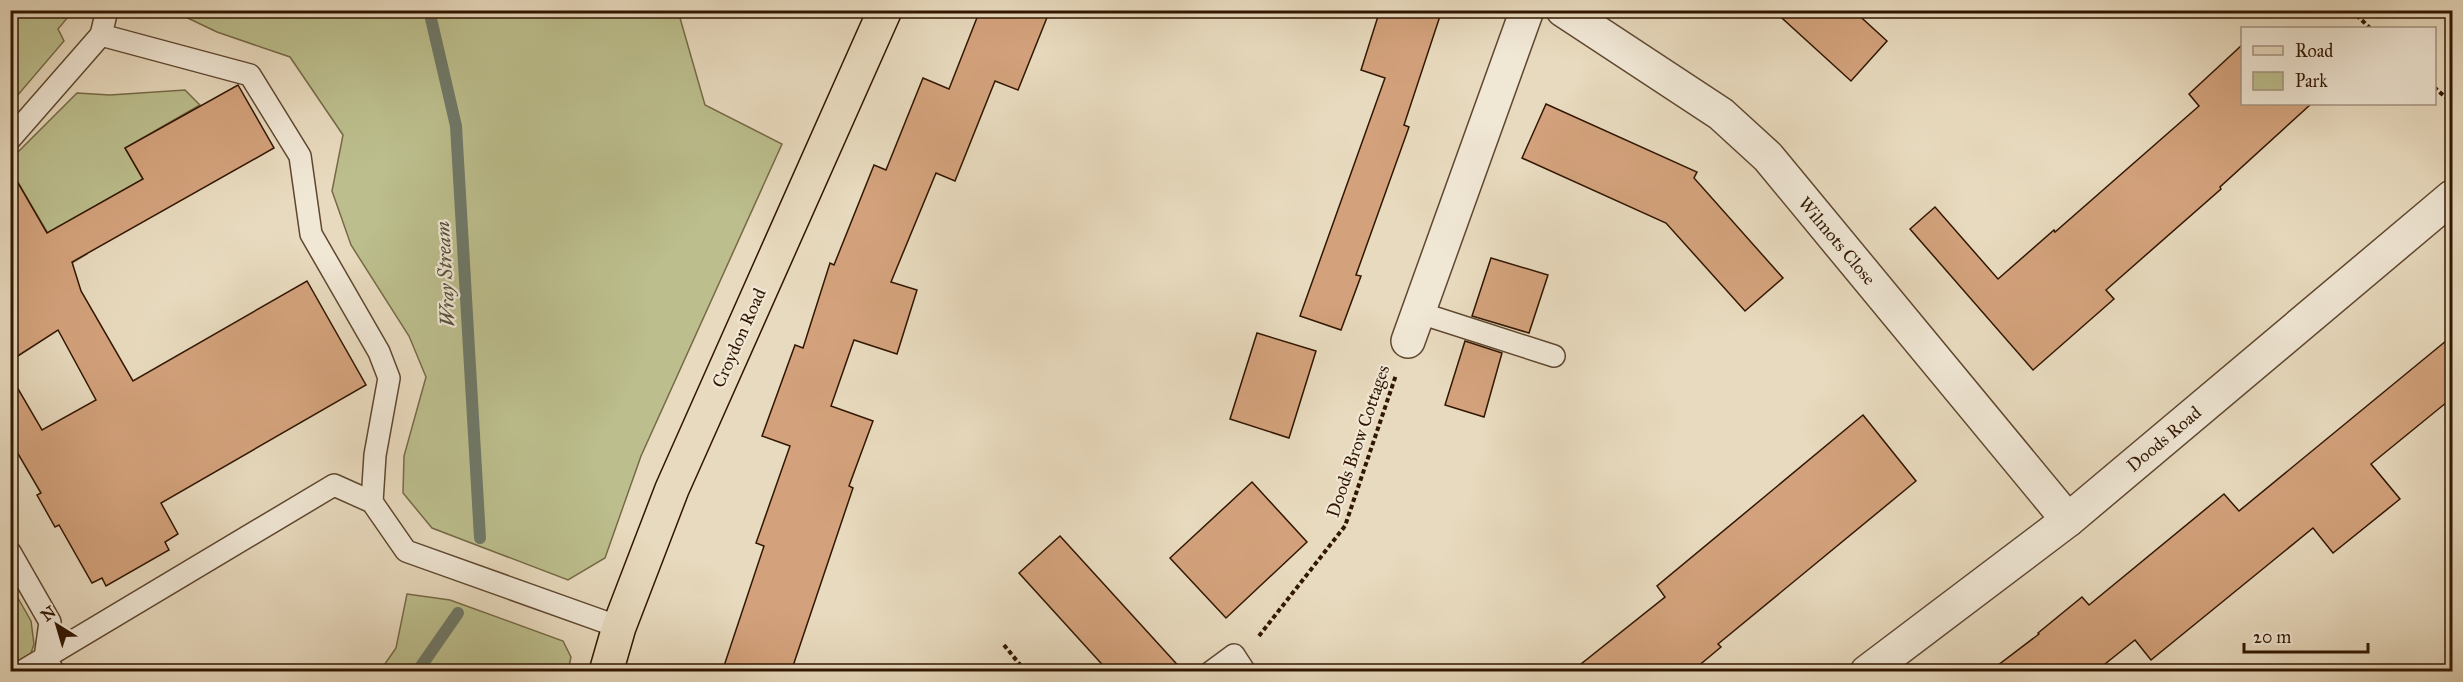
<svg xmlns="http://www.w3.org/2000/svg" width="2463" height="682" font-family="'IM FELL Great Primer',serif">
<rect width="100%" height="100%" fill="#e8dabe"/>
<filter id="stains"><feTurbulence type="fractalNoise" baseFrequency=".00333" numOctaves="4"/><feColorMatrix values="0 0 0 0 .2 0 0 0 0 .09 0 0 0 0 .02 0 0 0 .5 -.17"/></filter>
<radialGradient id="worn" r=".72"><stop offset=".6" stop-color="#630" stop-opacity="0"/><stop offset="1" stop-color="#630" stop-opacity=".3"/></radialGradient>
<!-- green -->
<g fill="#bcbe8d" stroke="#766a47" stroke-width="1.5">
<path d="M 11,10 L 73,11 L 58,29 L 64,41 L 11,103 Z"/>
<path d="M 173,11 L 678,11 L 705,105 L 782,144 L 641,456 L 605,558 L 568,580 L 432,528 L 403,493 L 404,456 L 426,377 L 409,336 L 351,245 L 332,191 L 343,135 L 290,57 L 217,32 Z"/>
<path d="M 185,90 L 200,105 L 125,148 L 143,179 L 69,221 L 87,254 L 67,266 L 16,179 L 12,158 L 77,93 L 110,95 Z"/>
<path d="M 10,584 L 31,621 L 34,644 L 25,671 L 11,671 Z"/>
<path d="M 407,594 L 450,600 L 563,641 L 571,657 L 568,671 L 380,671 L 396,648 Z"/>
</g>
<g fill="none" stroke-linecap="round" stroke-linejoin="round">
<!-- stream -->
<g stroke="#6f7968" stroke-width="12">
<path d="M 429,10 L 456,126 L 480,538"/>
<path d="M 417,672 L 458,613"/>
</g>
</g>
<!-- building -->
<g fill="#d3a27c" stroke="#311601" stroke-width="1.5">
<path d="M 980,10 L 1050,10 L 1018,90 L 995,81 L 955,181 L 936,173 L 891,282 L 917,290 L 897,354 L 854,340 L 831,406 L 873,421 L 849,486 L 853,488 L 791,672 L 722,672 L 764,546 L 756,543 L 790,446 L 762,436 L 795,345 L 803,348 L 830,263 L 834,265 L 874,165 L 886,170 L 923,78 L 949,89 Z"/>
<path d="M 1380,10 L 1442,10 L 1404,125 L 1409,127 L 1356,275 L 1361,276 L 1341,330 L 1300,316 L 1385,78 L 1361,70 Z"/>
<path d="M 1773,10 L 1853,10 L 1887,41 L 1851,81 Z"/>
<path d="M 2242,45 L 2242,104 L 2311,104 L 2220,187 L 2221,189 L 2106,290 L 2114,299 L 2033,370 L 1910,229 L 1935,207 L 1998,279 L 2054,230 L 2055,232 L 2199,106 L 2189,94 Z"/>
<path d="M 238,85 L 274,148 L 72,262 L 81,291 L 133,381 L 307,281 L 366,385 L 161,503 L 178,534 L 165,542 L 169,550 L 106,586 L 102,578 L 92,583 L 59,525 L 55,527 L 37,495 L 41,493 L 10,440 L 10,375 L 42,430 L 96,400 L 58,330 L 10,361 L 10,169 L 47,233 L 143,179 L 125,148 Z"/>
<path d="M 1546,104 L 1697,172 L 1694,178 L 1783,278 L 1745,311 L 1666,223 L 1522,158 Z"/>
<path d="M 1491,258 L 1548,275 L 1529,333 L 1472,316 Z"/>
<path d="M 1257,333 L 1316,351 L 1289,438 L 1230,419 Z"/>
<path d="M 2452,336 L 2452,398 L 2371,464 L 2400,499 L 2333,553 L 2313,528 L 2151,660 L 2135,640 L 2095,672 L 1989,672 L 2039,634 L 2038,633 L 2082,597 L 2089,605 L 2224,494 L 2239,511 Z"/>
<path d="M 1465,341 L 1502,353 L 1484,417 L 1445,405 Z"/>
<path d="M 1863,415 L 1916,481 L 1718,644 L 1721,647 L 1691,672 L 1571,672 L 1665,597 L 1657,586 Z"/>
<path d="M 1252,482 L 1307,542 L 1226,618 L 1170,558 Z"/>
<path d="M 1060,536 L 1184,672 L 1109,672 L 1019,573 Z"/>
</g>
<g fill="none" stroke-linecap="round" stroke-linejoin="round">
<defs>
<g id="service">
<path d="M 101,35 L 107,10"/>
<path d="M 10,139 L 101,35 L 250,75 L 300,156 L 311,234 L 379,352 L 389,378 L 375,455 L 372,502"/>
<path d="M 1417,312 L 1554,356"/>
<path d="M 10,552 L 50,622 L 45,658 L 54,672"/>
<path d="M 21,672 L 334,485 L 372,502 L 406,551 L 619,627"/>
<path d="M 1211,672 L 1234,655 L 1245,672"/>
</g>
<g id="minor">
<path d="M 1563,10 L 1721,114 L 1768,157 L 2068,520"/>
<path d="M 1408,341 L 1527,10"/>
<path d="M 1867,672 L 2068,520 L 2452,197"/>
</g>
<path id="primary" d="M 606,672 L 619,627 L 672,489 L 885,10"/>
</defs>
<!-- service casing -->
<use href="#service" stroke="#5f4730" stroke-width="24"/>
<!-- minor casing -->
<use href="#minor" stroke="#5f4730" stroke-width="36"/>
<!-- primary casing -->
<use href="#primary" stroke="#311601" stroke-width="36"/>
<!-- path -->
<g stroke="#311601" stroke-width="4" stroke-dasharray="4.5 3" stroke-linecap="butt">
<path d="M 2351,10 L 2370,28"/>
<path d="M 2434,87 L 2452,103"/>
<path d="M 1259,636 L 1345,526 L 1396,375"/>
<path d="M 1004,645 L 1026,672"/>
</g>
<!-- service -->
<use href="#service" stroke="#f0e7d5" stroke-width="21"/>
<!-- minor -->
<use href="#minor" stroke="#f0e7d5" stroke-width="33"/>
<!-- primary -->
<use href="#primary" stroke="#e8dabe" stroke-width="33"/>
</g>
<g text-anchor="middle" dominant-baseline="central" stroke-width="4.5" stroke-linejoin="round" paint-order="stroke">
<!-- street labels -->
<g font-size="18" fill="#311601" stroke="#f0e7d5">
<text transform="translate(1837 241) rotate(50)">Wilmots Close</text>
<text transform="translate(739 338) rotate(-66)">Croydon Road</text>
<text transform="translate(2164 439) rotate(-40)">Doods Road</text>
<text transform="translate(1358 441) rotate(-71)">Doods Brow Cottages</text>
</g>
<!-- water labels -->
<g font-size="20" font-style="italic" fill="#55503d" stroke="#f0e7d5">
<text transform="translate(445 274) rotate(-93)">Wray Stream</text>
</g>
</g>
<!-- margin -->
<rect width="2463" height="682" fill="none" stroke="#e8dabe" stroke-width="36"/>
<rect x="12" y="12" width="2439" height="658" fill="none" stroke="#311601" stroke-width="3"/>
<rect x="18" y="18" width="2427" height="646" fill="none" stroke="#311601" stroke-width="1.5"/>
<!-- legend -->
<rect x="2241" y="27" width="195" height="78" fill="#f0e7d5" stroke="#a49380" stroke-width="1.5"/>
<rect x="2253" y="46" width="30" height="9" fill="#e8dabe" stroke="#a49380" stroke-width="1.5"/>
<text x="2295" y="57" font-size="18" fill="#311601">Road</text>
<rect x="2253" y="72" width="30" height="18" fill="#bcbe8d" stroke="#a49380" stroke-width="1.5"/>
<text x="2295" y="87" font-size="18" fill="#311601">Park</text>
<!-- north arrow -->
<g transform="translate(57 625) rotate(323)" stroke="#f0e7d5" stroke-width="4.5" paint-order="stroke">
<path d="M0-4.5L10 22L0 15L-10 22Z" fill="#311601"/>
<text y="-9" font-size="16" font-weight="bold" text-anchor="middle" fill="#311601">N</text>
</g>
<!-- scale -->
<path d="M2244 643v9h124v-9" fill="none" stroke="#311601" stroke-width="3"/>
<text x="2253" y="643" font-size="18" fill="#311601" stroke="#f0e7d5" stroke-width="4.5" paint-order="stroke">20 m</text>
<rect width="100%" height="100%" filter="url(#stains)"/>
<rect width="100%" height="100%" fill="url(#worn)"/>
</svg>
